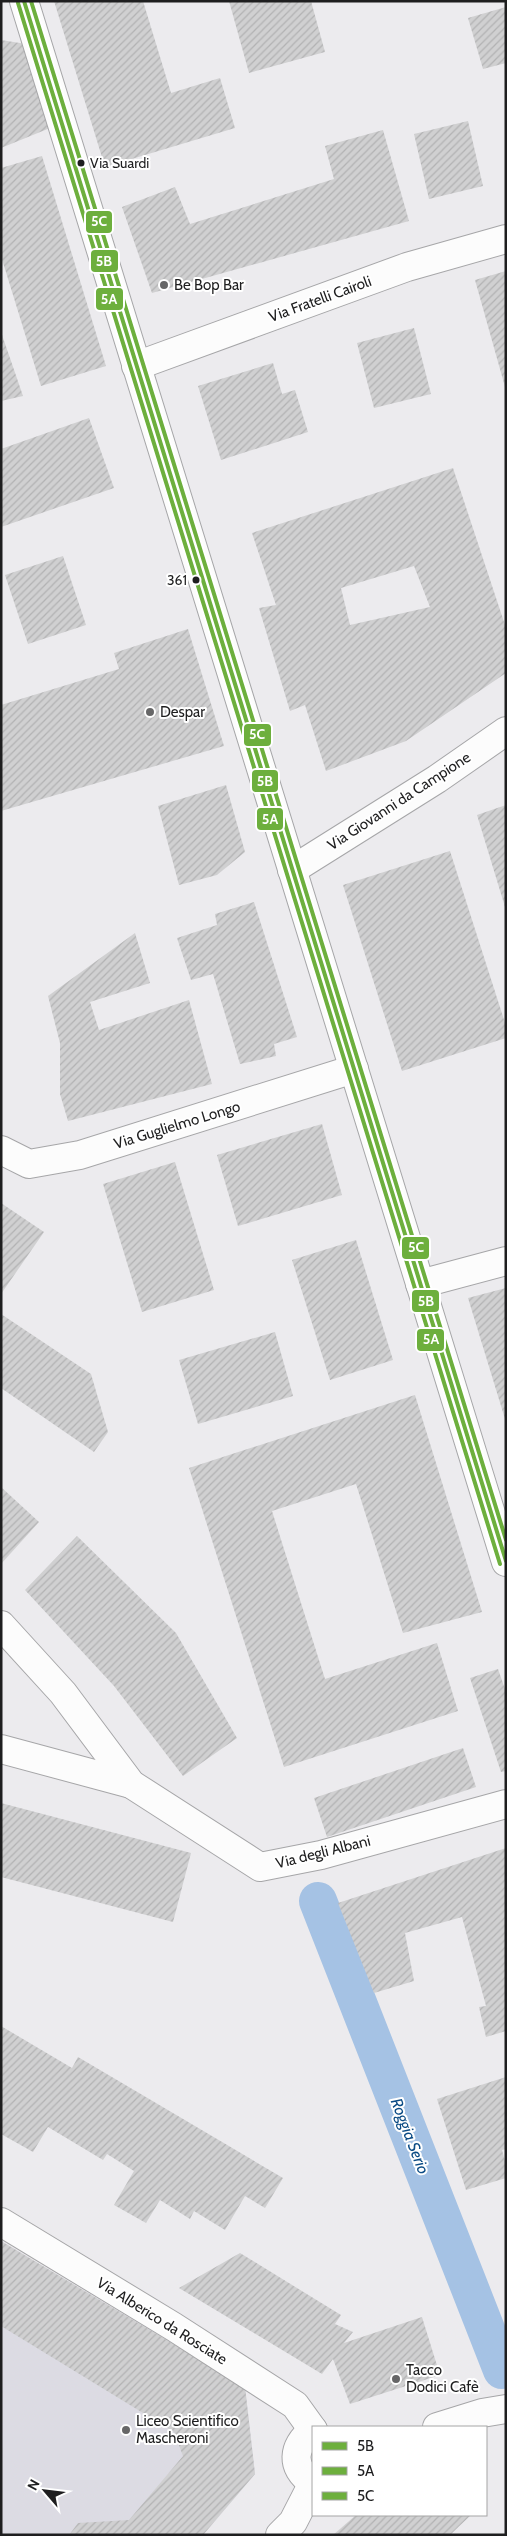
<svg xmlns="http://www.w3.org/2000/svg" width="507" height="2536" font-family="Cabin,sans-serif">
<defs>
<pattern id="building-hatch" width="6" height="6" patternUnits="userSpaceOnUse" patternTransform="scale(1.25)"><rect width="6" height="6" fill="#d0d0d1"/><path d="M-1 1l2-2M0 6l6-6M5 7l2-2" fill="none" stroke="#b2b2b3"/></pattern>
</defs>
<rect width="100%" height="100%" fill="#ecebee"/>
<!-- built -->
<path fill="#dcdbe3" d="M 1,2241 L 245,2387 L 255,2474 L 203,2535 L 1,2535 Z"/>
<g fill="none" stroke-linecap="round" stroke-linejoin="round">
<!-- canal -->
<path stroke="#a5c2e4" stroke-width="38" d="M 318,1901 L 502,2370"/>
</g>
<!-- building -->
<g fill="url(#building-hatch)" fill-rule="evenodd">
<path d="M 54,1 L 143,1 L 171,93 L 220,78 L 235,128 L 105,167 Z"/>
<path d="M 229,1 L 311,1 L 325,52 L 249,73 Z"/>
<path d="M 506,7 L 506,63 L 483,69 L 468,18 Z"/>
<path d="M 1,40 L 26,44 L 50,128 L 1,148 Z"/>
<path d="M 468,121 L 483,186 L 429,199 L 414,134 Z"/>
<path d="M 383,130 L 409,221 L 152,293 L 122,207 L 175,187 L 190,224 L 334,179 L 325,146 Z"/>
<path d="M 42,156 L 106,366 L 41,386 L 1,256 L 1,168 Z"/>
<path d="M 506,271 L 506,387 L 505,387 L 475,280 Z"/>
<path d="M 414,328 L 431,394 L 374,408 L 357,343 Z"/>
<path d="M 1,332 L 23,396 L 1,401 Z"/>
<path d="M 273,363 L 282,394 L 295,390 L 308,432 L 221,460 L 198,386 Z"/>
<path d="M 89,418 L 114,488 L 1,527 L 1,449 Z"/>
<path d="M 453,468 L 506,628 L 506,673 L 406,741 L 326,771 L 305,705 L 290,711 L 259,608 L 276,605 L 252,533 ZM 414,566 L 430,607 L 350,625 L 341,588 Z"/>
<path d="M 63,556 L 86,625 L 28,644 L 5,575 Z"/>
<path d="M 188,629 L 224,746 L 1,811 L 1,705 L 119,669 L 114,653 Z"/>
<path d="M 226,785 L 245,852 L 217,875 L 179,885 L 158,806 Z"/>
<path d="M 506,805 L 506,907 L 505,907 L 477,815 Z"/>
<path d="M 450,851 L 506,1026 L 506,1038 L 402,1071 L 343,885 Z"/>
<path d="M 254,902 L 297,1037 L 274,1044 L 276,1056 L 240,1064 L 213,974 L 191,980 L 177,938 L 217,925 L 215,914 Z"/>
<path d="M 135,933 L 150,983 L 90,1002 L 99,1030 L 189,1000 L 212,1084 L 68,1121 L 60,1094 L 60,1043 L 48,996 Z"/>
<path d="M 322,1124 L 342,1195 L 238,1226 L 217,1155 Z"/>
<path d="M 175,1162 L 214,1290 L 142,1312 L 103,1184 Z"/>
<path d="M 1,1203 L 44,1232 L 1,1294 Z"/>
<path d="M 356,1240 L 393,1360 L 330,1380 L 292,1260 Z"/>
<path d="M 506,1288 L 506,1419 L 505,1419 L 468,1298 Z"/>
<path d="M 1,1314 L 91,1374 L 108,1432 L 94,1452 L 1,1388 Z"/>
<path d="M 275,1332 L 293,1396 L 198,1424 L 179,1360 Z"/>
<path d="M 415,1395 L 482,1612 L 403,1633 L 356,1484 L 272,1511 L 325,1679 L 437,1643 L 458,1711 L 284,1767 L 189,1468 Z"/>
<path d="M 1,1487 L 39,1522 L 1,1564 Z"/>
<path d="M 77,1536 L 176,1633 L 237,1738 L 183,1776 L 114,1686 L 25,1590 Z"/>
<path d="M 498,1669 L 506,1692 L 506,1771 L 501,1772 L 470,1678 Z"/>
<path d="M 463,1748 L 476,1787 L 327,1837 L 314,1798 Z"/>
<path d="M 1,1803 L 191,1853 L 173,1922 L 1,1877 Z"/>
<path d="M 506,1848 L 506,2031 L 486,2037 L 479,2007 L 486,2006 L 462,1917 L 405,1933 L 414,1981 L 374,1993 L 338,1903 Z"/>
<path d="M 1,2026 L 72,2068 L 78,2057 L 283,2178 L 265,2208 L 245,2196 L 225,2230 L 194,2211 L 190,2219 L 160,2200 L 146,2223 L 114,2205 L 134,2171 L 107,2154 L 103,2160 L 48,2127 L 33,2152 L 1,2134 Z"/>
<path d="M 506,2077 L 506,2149 L 502,2150 L 506,2165 L 506,2178 L 466,2190 L 437,2099 Z"/>
<path d="M 1,2241 L 245,2387 L 255,2474 L 203,2535 L 69,2535 L 78,2523 L 129,2520 L 183,2456 L 174,2432 L 1,2326 Z"/>
<path d="M 240,2253 L 341,2315 L 335,2324 L 353,2332 L 344,2343 L 422,2317 L 440,2375 L 350,2404 L 333,2359 L 322,2374 L 179,2288 Z"/>
<path d="M 356,2515 L 471,2515 L 450,2535 L 333,2535 Z"/>
</g>
<g fill="none" stroke-linecap="round" stroke-linejoin="round">
<defs>
<g id="minor">
<path d="M 24,1 L 506,1562"/>
<path d="M 136,366 L 407,267 L 506,239"/>
<path d="M 292,870 L 437,779 L 506,731"/>
<path d="M 1,1150 L 29,1164 L 80,1155 L 354,1069"/>
<path d="M 420,1284 L 506,1261"/>
<path d="M 1,1625 L 63,1693 L 131,1784 L 260,1867 L 321,1855 L 506,1804"/>
<path d="M 1,1749 L 131,1784"/>
<path d="M 1,2222 L 174,2327 L 295,2405 L 313,2430"/>
<path d="M 437,2427 L 482,2413 L 506,2409"/>
<path d="M 313,2430 C 292,2447 290,2467 313,2483"/>
<path d="M 280,2535 L 293,2522 L 313,2483"/>
</g>
</defs>
<!-- minor casing -->
<use href="#minor" stroke="#a6a6a8" stroke-width="30"/>
<!-- minor -->
<use href="#minor" stroke="#fcfcfc" stroke-width="28"/>
<defs>
<path id="bus-1" d="M 24,1 L 506,1561"/>
<path id="bus-2" d="M 18,3 L 500,1564"/>
<path id="bus-3" d="M 31,1 L 506,1540"/>
</defs>
<!-- bus-1 casing -->
<use href="#bus-1" stroke="#fff" stroke-width="8"/>
<!-- bus-2 casing -->
<use href="#bus-2" stroke="#fff" stroke-width="8"/>
<!-- bus-3 casing -->
<use href="#bus-3" stroke="#fff" stroke-width="8"/>
<!-- bus-1 -->
<use href="#bus-1" stroke="#6daf3d" stroke-width="4"/>
<!-- bus-2 -->
<use href="#bus-2" stroke="#6daf3d" stroke-width="4"/>
<!-- bus-3 -->
<use href="#bus-3" stroke="#6daf3d" stroke-width="4"/>
</g>
<!-- markers -->
<g fill="#1e1e1f" stroke="#fff" stroke-width="2">
<circle cx="81" cy="163" r="4.5"/>
<circle cx="196" cy="580" r="4.5"/>
</g>
<g fill="#666667" stroke="#fff" stroke-width="2">
<circle cx="164" cy="285" r="5"/>
<circle cx="150" cy="712" r="5"/>
<circle cx="396" cy="2379" r="5"/>
<circle cx="126" cy="2430" r="5"/>
</g>
<g text-anchor="middle" dominant-baseline="central" stroke-width="4" stroke-linejoin="round" paint-order="stroke">
<!-- bus labels -->
<g font-size="14" fill="#1e1e1f" stroke="#fff" text-anchor="start">
<text x="90" y="163">Via Suardi</text>
<text x="187" y="580" text-anchor="end">361</text>
</g>
<!-- poi labels -->
<g font-size="15" fill="#1e1e1f" stroke="#fff" text-anchor="start">
<text x="174" y="285">Be Bop Bar</text>
<text x="160" y="712">Despar</text>
<text x="406" y="2370">Tacco<tspan x="406" dy="17">Dodici Cafè</tspan></text>
<text x="136" y="2421">Liceo Scientifico<tspan x="136" dy="17">Mascheroni</tspan></text>
</g>
<!-- street labels -->
<g font-size="15" fill="#1e1e1f" stroke="#fff">
<text transform="translate(320 299) rotate(-20)">Via Fratelli Cairoli</text>
<text transform="translate(399 801) rotate(-33)">Via Giovanni da Campione</text>
<text transform="translate(177 1125) rotate(-17)">Via Guglielmo Longo</text>
<text transform="translate(323 1852) rotate(-14)">Via degli Albani</text>
<text transform="translate(162 2321) rotate(32)">Via Alberico da Rosciate</text>
</g>
<!-- water labels -->
<g font-size="16" font-style="italic" fill="#0c4c85" stroke="#fff">
<text transform="translate(410 2136) rotate(69)">Roggia Serio</text>
</g>
</g>
<g stroke="#fff" stroke-width="2">
<rect x="85" y="210" width="28" height="24" rx="5" fill="#6daf3d"/>
<rect x="90" y="249" width="29" height="24" rx="5" fill="#6daf3d"/>
<rect x="95" y="287" width="29" height="24" rx="5" fill="#6daf3d"/>
<rect x="243" y="723" width="29" height="24" rx="5" fill="#6daf3d"/>
<rect x="251" y="769" width="28" height="24" rx="5" fill="#6daf3d"/>
<rect x="256" y="807" width="28" height="24" rx="5" fill="#6daf3d"/>
<rect x="401" y="1236" width="29" height="24" rx="5" fill="#6daf3d"/>
<rect x="411" y="1289" width="29" height="24" rx="5" fill="#6daf3d"/>
<rect x="416" y="1328" width="29" height="24" rx="5" fill="#6daf3d"/>
</g>
<g font-size="14" text-anchor="middle" font-weight="bold" fill="#fff">
<text x="99" y="226">5C</text>
<text x="104" y="266">5B</text>
<text x="109" y="304">5A</text>
<text x="257" y="739">5C</text>
<text x="265" y="786">5B</text>
<text x="270" y="824">5A</text>
<text x="416" y="1252">5C</text>
<text x="426" y="1306">5B</text>
<text x="431" y="1344">5A</text>
</g>
<!-- border -->
<rect width="507" height="2536" fill="none" stroke="#1e1e1f" stroke-width="5"/>
<!-- legend -->
<rect x="312" y="2426" width="175" height="90" fill="#ffffff" stroke="#a5a5a5"/>
<rect x="322" y="2442" width="25" height="8" fill="#6daf3d" stroke="#a5a5a5"/>
<text x="357" y="2451" font-size="15" fill="#1e1e1f">5B</text>
<rect x="322" y="2467" width="25" height="8" fill="#6daf3d" stroke="#a5a5a5"/>
<text x="357" y="2476" font-size="15" fill="#1e1e1f">5A</text>
<rect x="322" y="2492" width="25" height="8" fill="#6daf3d" stroke="#a5a5a5"/>
<text x="357" y="2501" font-size="15" fill="#1e1e1f">5C</text>
<!-- north arrow -->
<g transform="translate(45 2491) rotate(298)" stroke="#ffffff" stroke-width="4" paint-order="stroke">
<path d="M0-4L9 19L0 12L-9 19Z" fill="#1e1e1f"/>
<text y="-8" font-size="14" font-weight="bold" text-anchor="middle" fill="#1e1e1f">N</text>
</g>
</svg>
